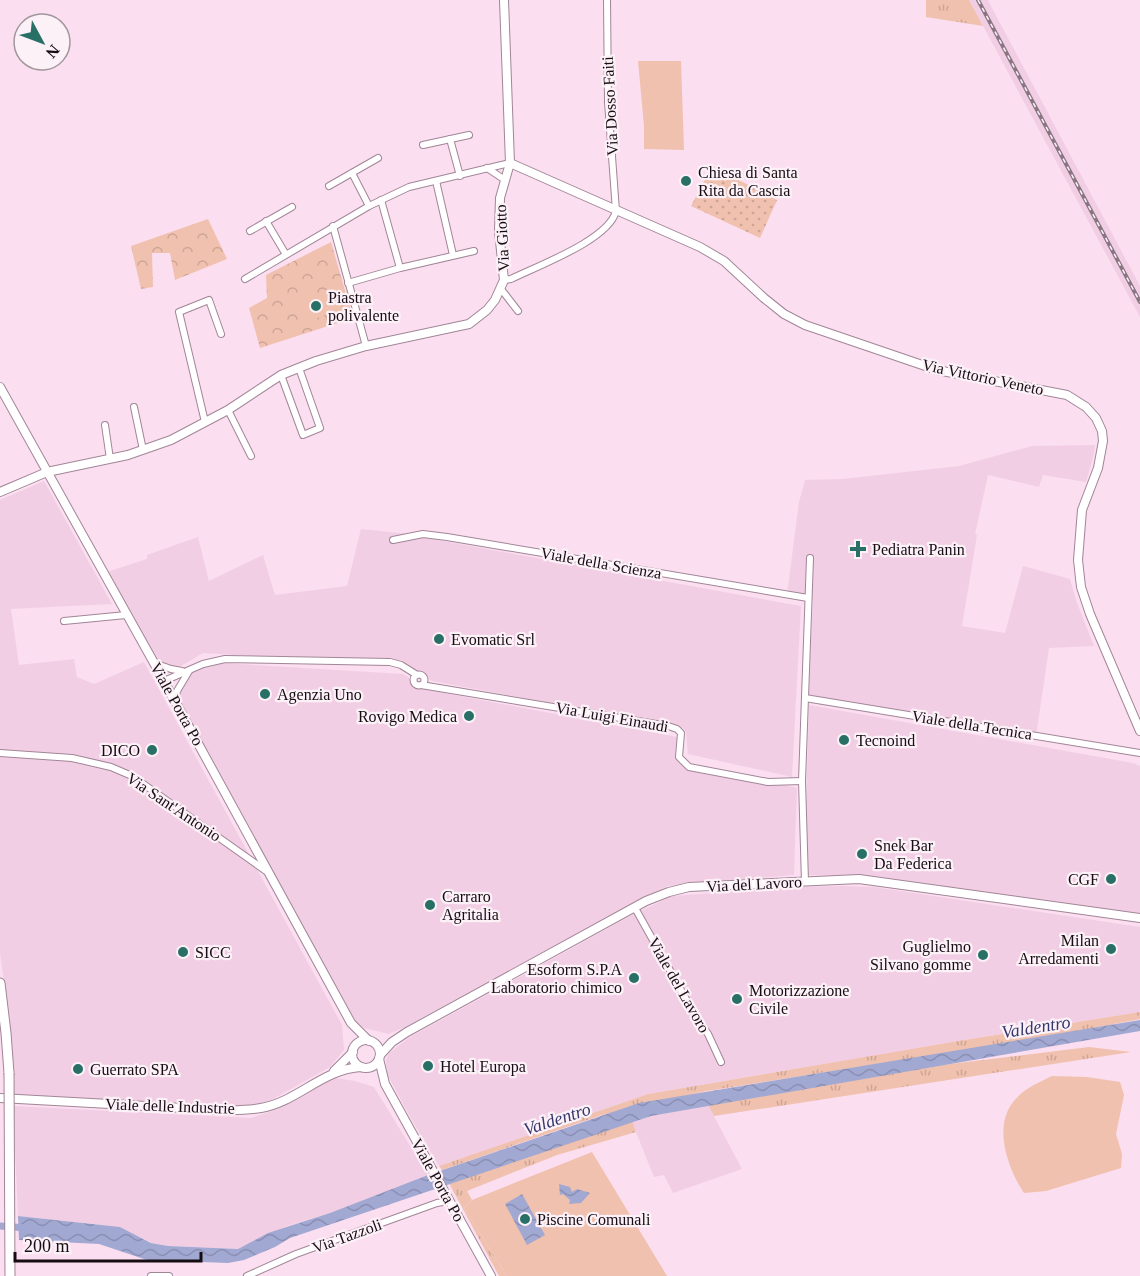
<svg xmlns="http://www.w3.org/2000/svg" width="1140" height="1276" font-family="'Times New Roman',serif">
<defs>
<pattern id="grass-tufts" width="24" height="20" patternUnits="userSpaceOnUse" patternTransform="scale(1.5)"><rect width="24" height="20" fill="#f0c1ae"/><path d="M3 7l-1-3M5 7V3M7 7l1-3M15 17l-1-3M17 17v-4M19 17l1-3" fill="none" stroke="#cda595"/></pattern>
<pattern id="park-crowns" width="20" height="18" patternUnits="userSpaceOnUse" patternTransform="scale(1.5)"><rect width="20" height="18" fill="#f0c1ae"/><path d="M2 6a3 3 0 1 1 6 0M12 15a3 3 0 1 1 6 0" fill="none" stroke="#cda595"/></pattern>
<pattern id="garden-dots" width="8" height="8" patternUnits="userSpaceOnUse" patternTransform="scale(1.5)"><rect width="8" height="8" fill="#f0c1ae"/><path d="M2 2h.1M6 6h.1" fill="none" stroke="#cda595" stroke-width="1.8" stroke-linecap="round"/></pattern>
<pattern id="water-waves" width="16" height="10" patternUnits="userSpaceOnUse" patternTransform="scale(1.5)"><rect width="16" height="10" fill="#a1a8d2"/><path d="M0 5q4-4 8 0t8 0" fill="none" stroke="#8a8fb3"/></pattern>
</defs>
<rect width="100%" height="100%" fill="#fbdef0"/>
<!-- built -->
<g fill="#f2cee4">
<path d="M 969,0 L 988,0 L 992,8 L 1140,286 L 1140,317 Z"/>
<path d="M 1095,445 L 1094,454 L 1086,482 L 1043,475 L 1039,487 L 988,475 L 975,534 L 977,535 L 962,626 L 1005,633 L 1023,566 L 1070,579 L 1077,603 L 1094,646 L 1049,648 L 1036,736 L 808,696 L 813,601 L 810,598 L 787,594 L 799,502 L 805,480 L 843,479 L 959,466 L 1032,446 Z"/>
<path d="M 44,481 L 112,604 L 11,609 L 19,665 L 74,659 L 77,677 L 94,684 L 144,662 L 342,1025 L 344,1050 L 330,1067 L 264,1104 L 232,1107 L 13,1095 L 11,1029 L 0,954 L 0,500 Z"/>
<path d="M 361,529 L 428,536 L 432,539 L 801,606 L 792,777 L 688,754 L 686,732 L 683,728 L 432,681 L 405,665 L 203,653 L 164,676 L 107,572 L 147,559 L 147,555 L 198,537 L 209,581 L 263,555 L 275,595 L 347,586 Z"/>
<path d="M 205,662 L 403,674 L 428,690 L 677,737 L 679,758 L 682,762 L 797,788 L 794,875 L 668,886 L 629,905 L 405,1027 L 389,1034 L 364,1028 L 352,1020 L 178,701 L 178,683 L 188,672 Z"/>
<path d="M 809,705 L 1133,763 L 1140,766 L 1140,916 L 875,876 L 804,875 Z"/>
<path d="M 841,886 L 874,887 L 1140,927 L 1140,1012 L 958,1041 L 648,1094 L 439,1166 L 409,1115 L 387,1074 L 386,1060 L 389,1053 L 410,1037 L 634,914 L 672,896 L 794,887 Z"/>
<path d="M 335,1078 L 355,1081 L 374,1087 L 428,1175 L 330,1213 L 287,1226 L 238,1249 L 168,1246 L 152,1243 L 120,1227 L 18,1216 L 13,1106 L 251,1118 L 278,1109 Z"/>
<path d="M 708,1105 L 742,1169 L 673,1193 L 664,1175 L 654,1177 L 632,1122 L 651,1116 Z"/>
</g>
<!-- grass -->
<g fill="url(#grass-tufts)">
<path d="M 926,0 L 969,0 L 983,26 L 926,17 Z"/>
<path d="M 1140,1012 L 1140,1019 L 1047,1037 L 707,1091 L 602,1115 L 442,1170 L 439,1166 L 648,1094 L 958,1041 Z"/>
<path d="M 1089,1047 L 1131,1052 L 714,1116 L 708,1105 L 942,1065 Z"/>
<path d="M 632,1121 L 636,1132 L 557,1155 L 467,1191 L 472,1200 L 464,1208 L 507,1276 L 499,1276 L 449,1183 Z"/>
</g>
<!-- park -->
<g fill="url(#park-crowns)">
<path d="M 208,219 L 227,259 L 175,280 L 170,253 L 152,253 L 153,287 L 141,289 L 131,246 Z"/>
<path d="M 331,242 L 353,318 L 260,348 L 249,308 L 267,298 L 266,275 Z"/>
</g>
<!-- garden -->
<path fill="url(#garden-dots)" d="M 712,166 L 777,200 L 760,238 L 691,206 Z"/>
<!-- pitch -->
<g fill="#f0c1ae">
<path d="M 638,61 L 681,61 L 684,150 L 644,149 L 644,126 Z"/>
<path d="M 333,288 L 340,310 L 300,324 L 292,302 Z"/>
<path d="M 1052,1076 L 1087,1077 L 1120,1082 L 1124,1095 L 1116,1134 L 1122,1154 L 1121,1168 L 1046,1191 L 1024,1193 C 1008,1169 993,1128 1013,1102 C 1023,1089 1038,1083 1052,1076 Z"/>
<path d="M 592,1152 L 667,1276 L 507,1276 L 464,1208 L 472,1200 Z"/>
</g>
<!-- water -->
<g fill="url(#water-waves)">
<path d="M 1140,1020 L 1140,1031 L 651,1116 L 290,1238 L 275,1247 L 244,1260 L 228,1263 L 147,1260 L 99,1244 L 19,1240 L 18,1216 L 120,1227 L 151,1243 L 168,1246 L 238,1249 L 268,1233 L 330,1213 L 428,1175 L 639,1103 Z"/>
<path d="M 559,1184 L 570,1187 L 572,1192 L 577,1189 L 590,1193 L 581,1203 L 569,1204 L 570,1200 L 563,1194 L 560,1195 Z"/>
<path d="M 522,1194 L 545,1235 L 527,1245 L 505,1204 Z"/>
</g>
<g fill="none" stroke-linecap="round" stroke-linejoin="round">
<!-- canal -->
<path stroke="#a1a8d2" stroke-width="7" d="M 0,1226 L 27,1228"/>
<defs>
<g id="street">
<path d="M 450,139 L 460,176"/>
<path d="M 423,145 L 469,135"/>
<path d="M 487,168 L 505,180"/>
<path d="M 352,173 L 369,206"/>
<path d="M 436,181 L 453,255"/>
<path d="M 329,186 L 378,158"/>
<path d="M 381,200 L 400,268"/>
<path d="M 266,221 L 285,253"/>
<path d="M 333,226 L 366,346"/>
<path d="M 250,231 L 292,207"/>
<path d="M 245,279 L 369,206 L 409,187 L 510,163"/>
<path d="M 504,280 L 511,279 C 537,266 609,240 616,211 L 608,102 L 607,0"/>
<path d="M 348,283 L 400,268 L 474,251"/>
<path d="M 501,289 L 518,311"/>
<path d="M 281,375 L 303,435 L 320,428 L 299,368"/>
<path d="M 134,407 L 143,450"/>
<path d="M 228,410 L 251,456"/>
<path d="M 205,422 L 179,312 L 209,300 L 221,334"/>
<path d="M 105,425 L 110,459"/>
<path d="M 393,540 L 423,534 L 447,537 L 808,598"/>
<path d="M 64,621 L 126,615"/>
<path d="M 154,663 L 171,669 L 182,671"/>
<circle cx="419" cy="680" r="5.5"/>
<path d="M 164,681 L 203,664 L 225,659 L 390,662 L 401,665 L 417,675"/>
<path d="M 421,685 L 668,726 L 677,729 L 681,733 L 679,757 L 689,767 L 768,782 L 802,781"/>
<path d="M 805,698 L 1140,753"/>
<path d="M 175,700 L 177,691 L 189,671"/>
<path d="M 0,753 L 72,758 L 111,767 L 132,776 L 266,871"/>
<path d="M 805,882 L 802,781 L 810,558"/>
<path d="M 635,908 L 696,1017 L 708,1034 L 721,1062"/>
<path d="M 151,1276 L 169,1276"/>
<path d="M 247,1276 L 296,1254 L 437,1203 L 449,1201"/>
</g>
<g id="secondary">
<path d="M 510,163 L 700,247 L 724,261 L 764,298 L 784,314 L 805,325 L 937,370 L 1067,395 L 1086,407 L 1096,418 L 1102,431 L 1103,441 L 1098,468 L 1082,510 L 1078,560 L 1081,587 L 1090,614 L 1140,731"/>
<path d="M 0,387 L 154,663 L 351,1023 L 369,1041"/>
<path d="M 0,492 L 47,472 L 128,455 L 171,440 L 228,410 L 281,375 L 316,361 L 366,346 L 469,324 L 487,310 L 495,300 L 504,280 L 499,231 L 500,198 L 510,163 L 504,0"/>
<circle cx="366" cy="1054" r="14"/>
<path d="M 380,1055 L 392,1042 L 407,1032 L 646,901 L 669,892 L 689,887 L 859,879 L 1140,918"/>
<path d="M 379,1059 L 385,1084 L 491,1276"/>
<path d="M 334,1071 L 353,1052"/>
<path d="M 0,1098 C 55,1101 110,1104 164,1107 C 194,1108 232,1113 261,1108 C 297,1102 323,1069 361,1067"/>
</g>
<path id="primary" d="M 0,983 L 6,1033 L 9,1073"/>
</defs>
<!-- street casing -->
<use href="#street" stroke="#a18697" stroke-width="8"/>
<!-- secondary casing -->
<use href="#secondary" stroke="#a18697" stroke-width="10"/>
<!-- primary casing -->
<use href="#primary" stroke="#a18697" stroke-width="11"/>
<!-- street -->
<use href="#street" stroke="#fff" stroke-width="6"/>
<!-- secondary -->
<use href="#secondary" stroke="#fff" stroke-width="8"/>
<!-- primary -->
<use href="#primary" stroke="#fff" stroke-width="9"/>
<defs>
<path id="rail" d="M 978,0 L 1140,302"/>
</defs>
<!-- rail casing -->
<use href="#rail" stroke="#897682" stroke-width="4"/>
<!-- rail -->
<use href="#rail" stroke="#fdf1f8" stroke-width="1.5" stroke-dasharray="4.5" stroke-linecap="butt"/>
<defs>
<path id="primary-bridge" d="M 9,1073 L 10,1276"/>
</defs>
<!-- primary-bridge casing -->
<use href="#primary-bridge" stroke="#a18697" stroke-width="11" stroke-linecap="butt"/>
<!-- primary-bridge -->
<use href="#primary-bridge" stroke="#fff" stroke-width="9"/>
</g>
<!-- markers -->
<g fill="#286f66" stroke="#fdf1f8" stroke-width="2">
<circle cx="686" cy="181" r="6"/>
<circle cx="316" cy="306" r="6"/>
<path d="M855 540h6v6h6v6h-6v6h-6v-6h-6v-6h6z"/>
<circle cx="439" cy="639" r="6"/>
<circle cx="265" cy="694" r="6"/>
<circle cx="469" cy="716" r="6"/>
<circle cx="844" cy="740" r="6"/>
<circle cx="152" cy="750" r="6"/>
<circle cx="862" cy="854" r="6"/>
<circle cx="1111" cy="879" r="6"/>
<circle cx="430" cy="905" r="6"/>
<circle cx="1111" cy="949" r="6"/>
<circle cx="183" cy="952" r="6"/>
<circle cx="983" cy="955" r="6"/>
<circle cx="634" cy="978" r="6"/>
<circle cx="737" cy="999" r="6"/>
<circle cx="428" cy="1066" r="6"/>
<circle cx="78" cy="1069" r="6"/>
<circle cx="525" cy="1219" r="6"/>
</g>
<g text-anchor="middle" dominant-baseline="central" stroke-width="4.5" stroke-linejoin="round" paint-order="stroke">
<!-- street labels -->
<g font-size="16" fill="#160d13" stroke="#fdf1f8">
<text transform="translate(610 106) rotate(-93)">Via Dosso Faiti</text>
<text transform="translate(502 238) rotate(-93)">Via Giotto</text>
<text transform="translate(983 377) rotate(12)">Via Vittorio Veneto</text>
<text transform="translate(601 563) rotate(10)">Viale della Scienza</text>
<text transform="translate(177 704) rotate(61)">Viale Porta Po</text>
<text transform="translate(612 717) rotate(10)">Via Luigi Einaudi</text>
<text transform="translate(972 725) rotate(9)">Viale della Tecnica</text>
<text transform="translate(174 807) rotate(34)">Via Sant'Antonio</text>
<text transform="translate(754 884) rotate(-3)">Via del Lavoro</text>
<text transform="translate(679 985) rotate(60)">Viale del Lavoro</text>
<text transform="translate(170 1106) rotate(2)">Viale delle Industrie</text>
<text transform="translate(438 1180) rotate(61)">Viale Porta Po</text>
<text transform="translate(347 1236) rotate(-20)">Via Tazzoli</text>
</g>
<!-- poi labels -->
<g font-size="16" fill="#160d13" stroke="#fdf1f8" text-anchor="start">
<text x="698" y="172">Chiesa di Santa<tspan x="698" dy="18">Rita da Cascia</tspan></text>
<text x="328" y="297">Piastra<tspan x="328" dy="18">polivalente</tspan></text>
<text x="872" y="549">Pediatra Panin</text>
<text x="451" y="639">Evomatic Srl</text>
<text x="277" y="694">Agenzia Uno</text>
<text x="457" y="716" text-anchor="end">Rovigo Medica</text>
<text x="856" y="740">Tecnoind</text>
<text x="140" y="750" text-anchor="end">DICO</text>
<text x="874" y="845">Snek Bar<tspan x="874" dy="18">Da Federica</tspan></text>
<text x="1099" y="879" text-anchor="end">CGF</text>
<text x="442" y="896">Carraro<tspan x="442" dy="18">Agritalia</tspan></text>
<text x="1099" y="940" text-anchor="end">Milan<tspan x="1099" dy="18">Arredamenti</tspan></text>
<text x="971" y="946" text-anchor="end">Guglielmo<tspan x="971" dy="18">Silvano gomme</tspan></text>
<text x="195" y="952">SICC</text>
<text x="622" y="969" text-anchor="end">Esoform S.P.A<tspan x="622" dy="18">Laboratorio chimico</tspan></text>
<text x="749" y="990">Motorizzazione<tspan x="749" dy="18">Civile</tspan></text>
<text x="440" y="1066">Hotel Europa</text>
<text x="90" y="1069">Guerrato SPA</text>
<text x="537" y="1219">Piscine Comunali</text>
</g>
<!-- water labels -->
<g font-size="18" font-style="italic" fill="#33376c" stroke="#fdf1f8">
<text transform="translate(1036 1027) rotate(-9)">Valdentro</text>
<text transform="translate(557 1119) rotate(-18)">Valdentro</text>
</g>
</g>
<!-- north arrow -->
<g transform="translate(42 42) rotate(131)"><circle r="28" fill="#fdf1f8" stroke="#a1969c" stroke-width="1.5"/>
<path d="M0-4.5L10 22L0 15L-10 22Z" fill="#286f66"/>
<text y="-9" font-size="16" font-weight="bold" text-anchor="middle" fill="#160d13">N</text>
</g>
<!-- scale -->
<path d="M15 1252v9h186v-9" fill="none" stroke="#160d13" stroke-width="3"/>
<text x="24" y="1252" font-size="18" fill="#160d13" stroke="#fdf1f8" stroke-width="4.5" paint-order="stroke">200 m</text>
</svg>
